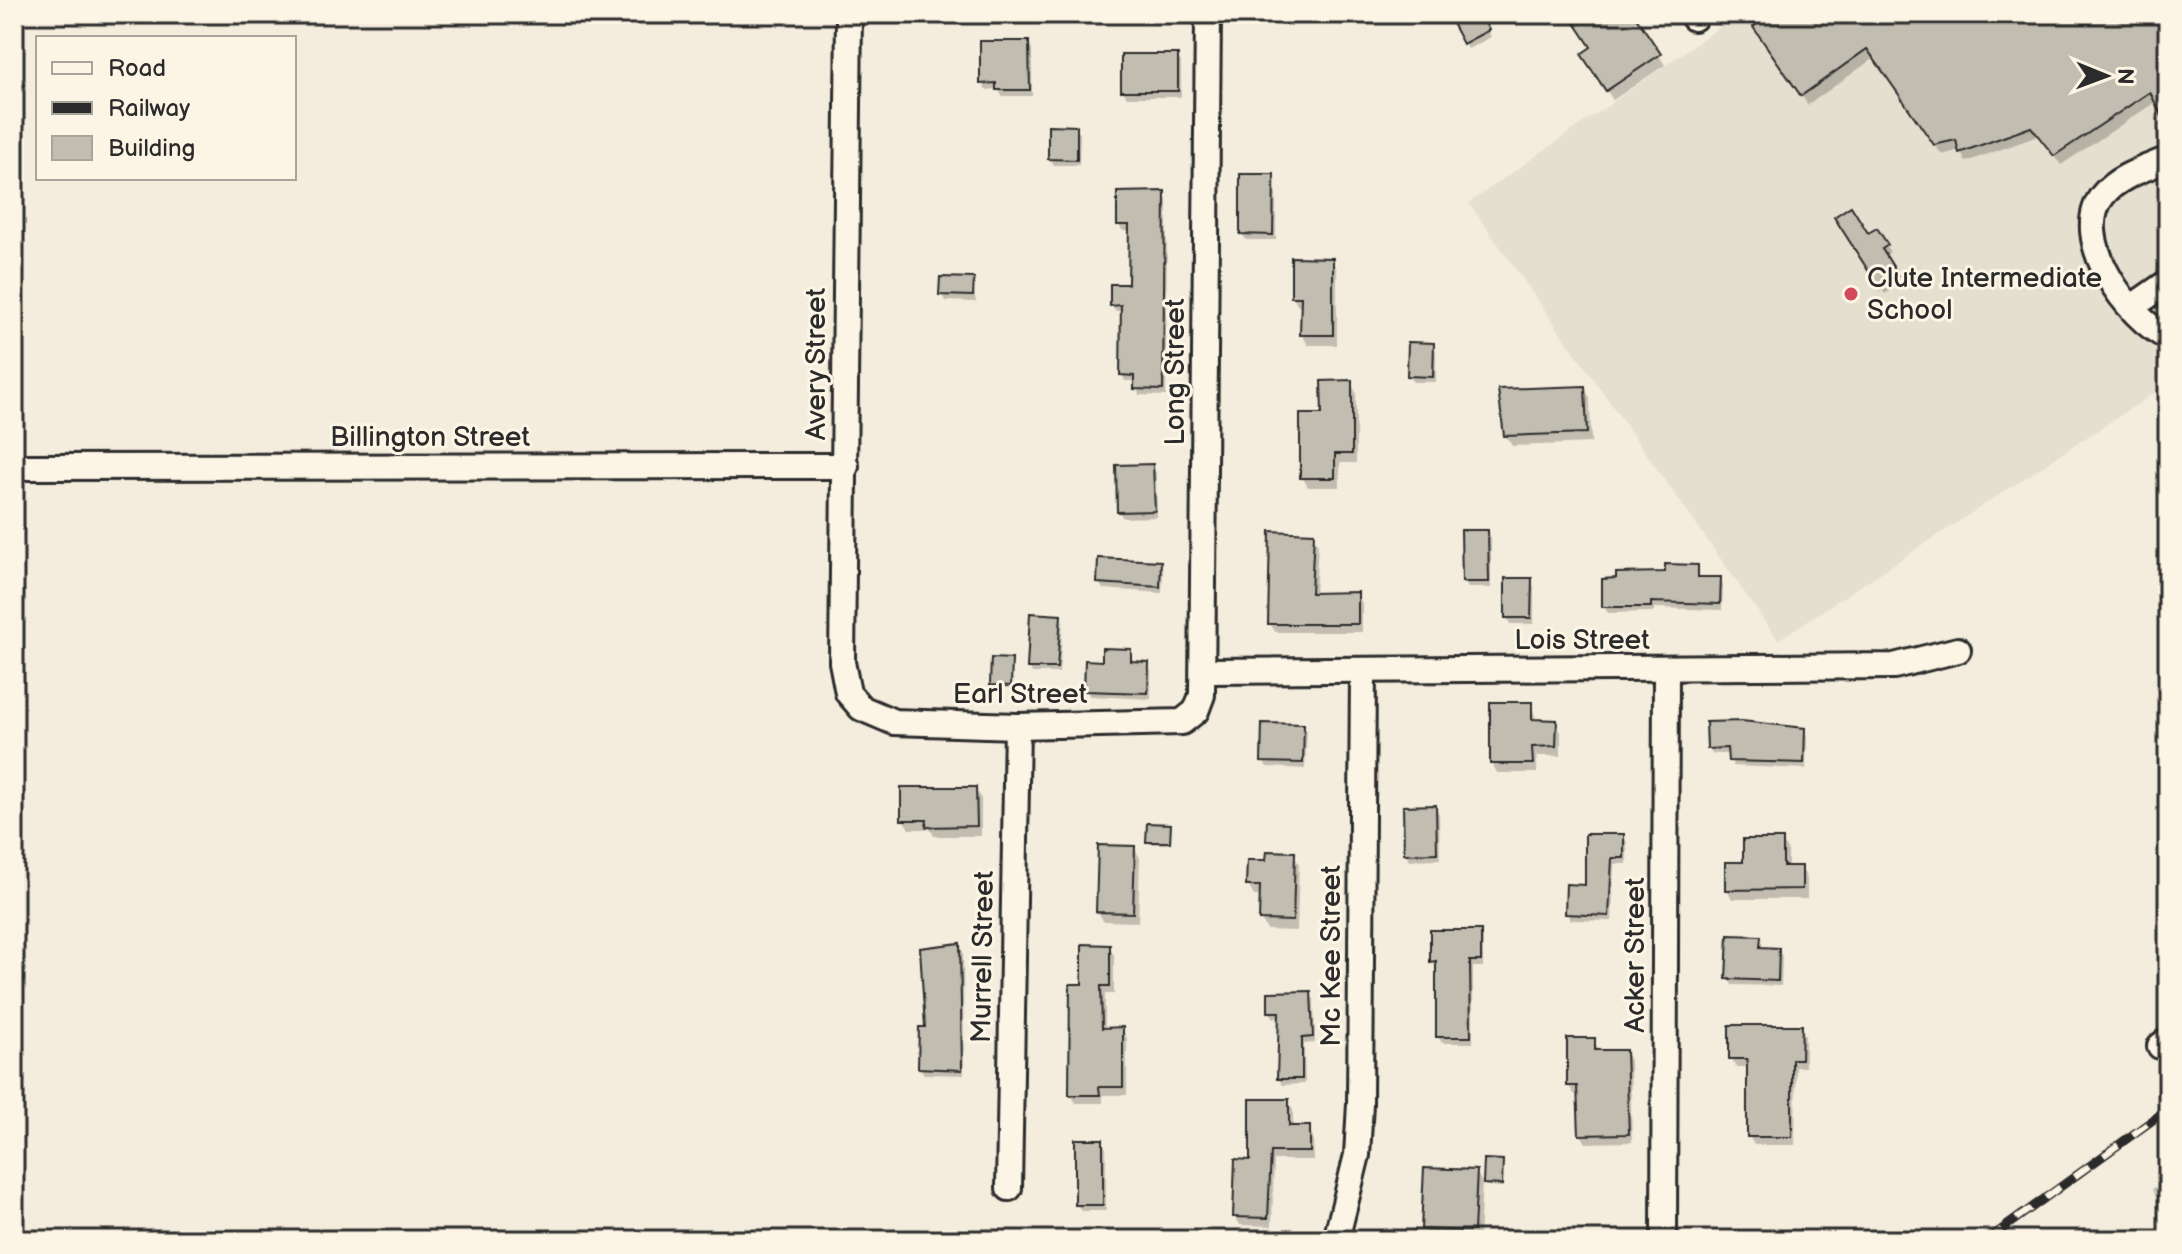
<svg xmlns="http://www.w3.org/2000/svg" width="2182" height="1254" font-family="'Balsamiq Sans',sans-serif">
<rect width="100%" height="100%" fill="#f4edde"/>
<filter id="ink" filterUnits="userSpaceOnUse"><feTurbulence type="fractalNoise" baseFrequency=".0125" numOctaves="2"/><feDisplacementMap in="SourceGraphic" scale="16" xChannelSelector="R" yChannelSelector="G"/><feConvolveMatrix kernelMatrix="1 2 1 2 8 2 1 2 1" color-interpolation-filters="sRGB"/></filter>
<g filter="url(#ink)">
<!-- built -->
<path fill="#e5dfd0" d="M 1732,14 L 2168,14 L 2168,384 L 1778,640 L 1469,203 L 1734,17 Z"/>
<!-- shadow -->
<g fill="#0003">
<path d="M 1449,14 L 1478,14 L 1491,37 L 1468,49 Z"/>
<path d="M 1570,14 L 1644,14 L 1636,19 L 1665,65 L 1613,100 L 1589,64 L 1593,48 Z"/>
<path d="M 1767,14 L 2168,14 L 2168,124 L 2157,101 L 2061,165 L 2038,136 L 1966,162 L 1960,150 L 1942,155 L 1874,58 L 1808,105 L 1761,37 L 1769,18 Z"/>
<path d="M 1028,43 L 1032,49 L 1032,96 L 1002,96 L 998,89 L 986,90 L 982,83 Z"/>
<path d="M 1177,56 L 1181,62 L 1181,97 L 1127,97 L 1123,91 Z"/>
<path d="M 1076,128 L 1080,134 L 1079,165 L 1054,165 L 1050,159 Z"/>
<path d="M 1273,176 L 1276,182 L 1276,240 L 1246,240 L 1242,234 Z"/>
<path d="M 1164,193 L 1167,200 L 1166,396 L 1139,395 L 1136,381 L 1125,381 L 1122,374 L 1123,311 L 1115,311 L 1112,305 L 1130,286 L 1131,231 L 1123,231 L 1119,225 Z"/>
<path d="M 1837,217 L 1867,236 L 1876,230 L 1890,252 L 1884,256 L 1901,283 L 1885,294 Z"/>
<path d="M 1332,260 L 1337,270 L 1337,345 L 1308,345 L 1302,335 L 1302,306 L 1298,306 L 1293,296 Z"/>
<path d="M 972,280 L 976,302 L 945,301 L 941,294 Z"/>
<path d="M 1433,345 L 1436,352 L 1436,382 L 1413,382 L 1409,376 Z"/>
<path d="M 1350,382 L 1356,392 L 1356,463 L 1340,463 L 1340,487 L 1308,487 L 1302,477 L 1324,416 Z"/>
<path d="M 1584,388 L 1590,398 L 1591,443 L 1512,446 L 1506,436 Z"/>
<path d="M 1152,466 L 1156,473 L 1157,517 L 1123,518 L 1119,512 Z"/>
<path d="M 1487,532 L 1491,538 L 1491,588 L 1468,588 L 1464,581 Z"/>
<path d="M 1312,535 L 1318,544 L 1315,595 L 1357,594 L 1362,603 L 1362,632 L 1275,632 L 1270,623 Z"/>
<path d="M 1160,563 L 1163,570 L 1162,593 L 1103,589 L 1099,583 Z"/>
<path d="M 1697,567 L 1700,579 L 1720,579 L 1723,585 L 1722,610 L 1654,608 L 1654,612 L 1608,613 L 1604,607 L 1667,574 Z"/>
<path d="M 1530,580 L 1534,587 L 1534,624 L 1510,624 L 1507,618 Z"/>
<path d="M 1060,617 L 1063,622 L 1059,673 L 1032,673 L 1029,667 Z"/>
<path d="M 1130,651 L 1134,663 L 1148,664 L 1151,670 L 1151,699 L 1090,696 L 1086,690 L 1104,663 Z"/>
<path d="M 1011,661 L 1011,688 L 994,687 L 992,684 Z"/>
<path d="M 1531,704 L 1537,722 L 1555,722 L 1561,732 L 1561,756 L 1537,756 L 1537,773 L 1497,773 L 1492,763 Z"/>
<path d="M 1303,726 L 1307,732 L 1305,769 L 1267,767 L 1263,761 Z"/>
<path d="M 1803,730 L 1807,736 L 1806,769 L 1733,766 L 1730,754 L 1712,754 L 1709,748 Z"/>
<path d="M 975,789 L 981,799 L 981,836 L 934,836 L 930,829 L 909,829 L 903,819 Z"/>
<path d="M 1435,807 L 1439,814 L 1440,859 L 1409,860 L 1406,854 Z"/>
<path d="M 1170,826 L 1170,844 L 1150,844 L 1148,841 Z"/>
<path d="M 1623,836 L 1627,842 L 1627,864 L 1614,864 L 1612,921 L 1571,920 L 1567,913 Z"/>
<path d="M 1782,841 L 1788,851 L 1788,868 L 1801,868 L 1807,878 L 1807,899 L 1732,899 L 1727,889 L 1745,864 Z"/>
<path d="M 1134,848 L 1140,858 L 1138,922 L 1103,921 L 1098,911 Z"/>
<path d="M 1293,854 L 1299,864 L 1297,931 L 1267,930 L 1261,920 L 1262,896 L 1254,896 L 1248,885 L 1268,863 Z"/>
<path d="M 1480,932 L 1483,938 L 1483,967 L 1473,967 L 1473,1043 L 1442,1043 L 1438,1037 L 1438,967 L 1432,961 Z"/>
<path d="M 1760,938 L 1763,949 L 1778,950 L 1782,956 L 1781,986 L 1732,985 L 1728,978 Z"/>
<path d="M 959,945 L 963,951 L 964,1075 L 924,1074 L 920,1068 L 927,1029 Z"/>
<path d="M 1109,947 L 1114,955 L 1114,994 L 1105,994 L 1105,1030 L 1122,1029 L 1127,1038 L 1127,1095 L 1103,1095 L 1103,1103 L 1076,1103 L 1071,1095 L 1084,986 Z"/>
<path d="M 1310,993 L 1314,1000 L 1315,1043 L 1304,1044 L 1305,1084 L 1282,1085 L 1279,1079 L 1281,1018 L 1274,1018 L 1270,1012 Z"/>
<path d="M 1801,1027 L 1805,1036 L 1805,1067 L 1796,1067 L 1795,1145 L 1754,1145 L 1749,1136 L 1749,1067 L 1736,1067 L 1731,1058 Z"/>
<path d="M 1594,1040 L 1599,1052 L 1625,1052 L 1630,1060 L 1632,1142 L 1586,1143 L 1581,1135 L 1580,1094 L 1574,1094 L 1569,1086 Z"/>
<path d="M 1288,1101 L 1293,1110 L 1293,1128 L 1308,1128 L 1313,1137 L 1314,1160 L 1274,1160 L 1272,1226 L 1240,1225 L 1235,1216 Z"/>
<path d="M 1102,1141 L 1106,1148 L 1106,1211 L 1081,1211 L 1077,1205 Z"/>
<path d="M 1502,1162 L 1503,1187 L 1486,1186 L 1485,1184 Z"/>
<path d="M 1476,1172 L 1482,1182 L 1479,1240 L 1429,1238 L 1423,1228 Z"/>
<path d="M 2168,1180 L 2168,1219 L 2152,1189 Z"/>
</g>
<!-- building -->
<g fill="#c2bdb1" stroke="#2b2b2b" stroke-width="2">
<path d="M 1447,14 L 1480,14 L 1489,30 L 1463,44 Z"/>
<path d="M 1569,14 L 1634,14 L 1661,54 L 1606,91 L 1581,54 L 1591,47 Z"/>
<path d="M 1771,14 L 2168,14 L 2168,129 L 2150,92 L 2054,156 L 2031,127 L 1959,153 L 1956,140 L 1934,145 L 1867,49 L 1801,96 L 1753,27 Z"/>
<path d="M 980,41 L 1029,41 L 1030,90 L 996,90 L 996,83 L 980,84 Z"/>
<rect x="1121" y="54" width="57" height="37"/>
<path d="M 1048,125 L 1077,126 L 1077,160 L 1048,159 Z"/>
<path d="M 1240,174 L 1274,174 L 1273,235 L 1240,234 Z"/>
<path d="M 1165,191 L 1163,390 L 1134,389 L 1134,376 L 1120,375 L 1121,305 L 1110,306 L 1110,284 L 1128,284 L 1129,225 L 1117,225 L 1117,192 Z"/>
<path d="M 1851,206 L 1868,233 L 1877,228 L 1888,245 L 1882,249 L 1899,276 L 1880,289 L 1834,217 Z"/>
<path d="M 1291,257 L 1333,258 L 1333,335 L 1300,335 L 1301,297 L 1291,297 Z"/>
<path d="M 940,277 L 974,278 L 973,296 L 939,295 Z"/>
<path d="M 1408,342 L 1434,343 L 1433,377 L 1407,376 Z"/>
<path d="M 1352,380 L 1352,454 L 1335,454 L 1335,478 L 1300,478 L 1300,414 L 1322,414 L 1321,381 Z"/>
<path d="M 1585,386 L 1587,433 L 1504,436 L 1498,389 Z"/>
<path d="M 1153,464 L 1155,511 L 1117,512 L 1116,465 Z"/>
<path d="M 1461,530 L 1488,530 L 1489,582 L 1462,582 Z"/>
<path d="M 1270,531 L 1314,533 L 1311,593 L 1358,592 L 1358,624 L 1268,624 Z"/>
<path d="M 1098,558 L 1161,561 L 1160,587 L 1097,583 Z"/>
<path d="M 1665,564 L 1698,565 L 1698,577 L 1721,577 L 1720,604 L 1651,602 L 1651,607 L 1602,607 L 1602,579 L 1616,578 L 1616,573 L 1665,572 Z"/>
<path d="M 1505,578 L 1532,578 L 1531,618 L 1505,618 Z"/>
<path d="M 1030,613 L 1061,615 L 1057,668 L 1027,668 Z"/>
<path d="M 1102,648 L 1131,649 L 1131,661 L 1149,662 L 1148,693 L 1084,691 L 1085,660 L 1102,661 Z"/>
<path d="M 991,658 L 1012,659 L 1011,686 L 990,685 Z"/>
<path d="M 1490,702 L 1532,702 L 1532,719 L 1557,720 L 1556,746 L 1532,747 L 1533,764 L 1490,764 Z"/>
<path d="M 1742,721 L 1805,728 L 1804,763 L 1728,761 L 1727,748 L 1707,749 L 1706,722 Z"/>
<path d="M 1262,723 L 1304,724 L 1303,763 L 1261,762 Z"/>
<path d="M 901,787 L 976,787 L 977,826 L 926,827 L 927,820 L 901,820 Z"/>
<path d="M 1436,805 L 1437,853 L 1404,854 L 1403,806 Z"/>
<path d="M 1147,823 L 1171,824 L 1170,842 L 1146,842 Z"/>
<path d="M 1585,834 L 1624,834 L 1624,858 L 1612,858 L 1609,916 L 1565,914 L 1566,884 L 1585,885 Z"/>
<path d="M 1743,839 L 1783,839 L 1783,866 L 1802,866 L 1802,889 L 1725,890 L 1725,862 L 1743,862 Z"/>
<path d="M 1098,845 L 1135,846 L 1133,913 L 1096,912 Z"/>
<path d="M 1267,851 L 1295,852 L 1293,921 L 1259,920 L 1260,886 L 1246,886 L 1247,860 L 1266,860 Z"/>
<path d="M 1430,930 L 1481,930 L 1481,961 L 1470,961 L 1471,1037 L 1436,1037 L 1436,961 L 1430,962 Z"/>
<path d="M 1728,935 L 1761,936 L 1760,947 L 1779,948 L 1778,981 L 1726,979 Z"/>
<path d="M 960,943 L 962,1070 L 918,1068 L 919,1027 L 925,1027 L 920,948 Z"/>
<path d="M 1082,944 L 1110,945 L 1110,986 L 1101,986 L 1102,1028 L 1123,1027 L 1123,1087 L 1099,1087 L 1100,1095 L 1069,1095 L 1070,984 L 1082,984 Z"/>
<path d="M 1311,991 L 1313,1037 L 1302,1038 L 1302,1079 L 1277,1079 L 1279,1012 L 1268,1012 L 1268,992 Z"/>
<path d="M 1729,1025 L 1802,1025 L 1801,1059 L 1792,1059 L 1792,1137 L 1747,1137 L 1747,1059 L 1729,1059 Z"/>
<path d="M 1567,1038 L 1595,1038 L 1595,1050 L 1626,1050 L 1629,1134 L 1579,1135 L 1577,1086 L 1567,1086 Z"/>
<path d="M 1250,1099 L 1289,1099 L 1289,1126 L 1310,1126 L 1310,1152 L 1271,1152 L 1268,1218 L 1233,1217 L 1235,1159 L 1250,1160 Z"/>
<rect x="1075" y="1139" width="28" height="66"/>
<path d="M 1484,1159 L 1503,1160 L 1502,1185 L 1483,1184 Z"/>
<path d="M 1424,1168 L 1477,1170 L 1474,1231 L 1421,1229 Z"/>
</g>
<g fill="none" stroke-linecap="round" stroke-linejoin="round">
<defs>
<g id="minor">
<path d="M 849,14 L 842,662 L 848,693 L 861,708 L 894,722 L 1017,726 L 1182,722 L 1196,711 L 1202,695 L 1208,14"/>
<path d="M 1691,14 L 1694,18"/>
<path d="M 2168,159 C 2147,168 2118,176 2103,195 C 2069,237 2128,320 2168,337"/>
<path d="M 2132,307 L 2168,282"/>
<path d="M 14,467 L 846,466"/>
<path d="M 1204,671 L 1894,666 L 1958,650"/>
<path d="M 2160,1046 L 2168,1040"/>
<path d="M 1009,1188 L 1017,726"/>
<path d="M 1336,1240 L 1357,1155 L 1360,1104 L 1363,671"/>
<path d="M 1664,1240 L 1666,670"/>
</g>
</defs>
<!-- minor casing -->
<use href="#minor" stroke="#2b2b2b" stroke-width="30"/>
<!-- minor -->
<use href="#minor" stroke="#fcf5e5" stroke-width="24"/>
<defs>
<path id="rail" d="M 1987,1240 L 2168,1109"/>
</defs>
<!-- rail casing -->
<use href="#rail" stroke="#2b2b2b" stroke-width="9"/>
<!-- rail -->
<use href="#rail" stroke="#fcf5e5" stroke-width="6" stroke-dasharray="18" stroke-linecap="butt"/>
</g>
</g>
<!-- markers -->
<circle fill="#d1495b" stroke="#fcf5e5" stroke-width="3" cx="1851" cy="294" r="8"/>
<g text-anchor="middle" dominant-baseline="central" stroke-width="6" stroke-linejoin="round" paint-order="stroke">
<!-- poi labels -->
<g font-size="28" fill="#2b2b2b" stroke="#fcf5e5" text-anchor="start">
<text x="1867" y="278">Clute Intermediate<tspan x="1867" dy="32">School</tspan></text>
</g>
<!-- street labels -->
<g font-size="28" fill="#2b2b2b" stroke="#fcf5e5">
<text transform="translate(816 364) rotate(-90)">Avery Street</text>
<text transform="translate(1175 372) rotate(-90)">Long Street</text>
<text x="430" y="437">Billington Street</text>
<text x="1582" y="640">Lois Street</text>
<text x="1020" y="694">Earl Street</text>
<text transform="translate(1635 955) rotate(-90)">Acker Street</text>
<text transform="translate(1331 956) rotate(-90)">Mc Kee Street</text>
<text transform="translate(983 957) rotate(-89)">Murrell Street</text>
</g>
</g>
<!-- margin -->
<rect width="2182" height="1254" fill="none" stroke="#fcf5e5" stroke-width="48"/>
<rect x="24" y="24" width="2134" height="1206" fill="none" stroke="#2b2b2b" stroke-width="3" filter="url(#ink)"/>
<!-- legend -->
<rect x="36" y="36" width="260" height="144" fill="#fcf5e5" stroke="#a8a49b" stroke-width="2"/>
<rect x="52" y="62" width="40" height="12" fill="#fcf5e5" stroke="#a8a49b" stroke-width="2"/>
<text x="108" y="76" font-size="24" fill="#2b2b2b">Road</text>
<rect x="52" y="102" width="40" height="12" fill="#2b2b2b" stroke="#a8a49b" stroke-width="2"/>
<text x="108" y="116" font-size="24" fill="#2b2b2b">Railway</text>
<rect x="52" y="136" width="40" height="24" fill="#c2bdb1" stroke="#a8a49b" stroke-width="2"/>
<text x="108" y="156" font-size="24" fill="#2b2b2b">Building</text>
<!-- north arrow -->
<g transform="translate(2106 76) rotate(91)" stroke="#fcf5e5" stroke-width="6" paint-order="stroke">
<path d="M0-6L14 30L0 20L-14 30Z" fill="#2b2b2b"/>
<text y="-12" font-size="22" font-weight="bold" text-anchor="middle" fill="#2b2b2b">N</text>
</g>
</svg>
